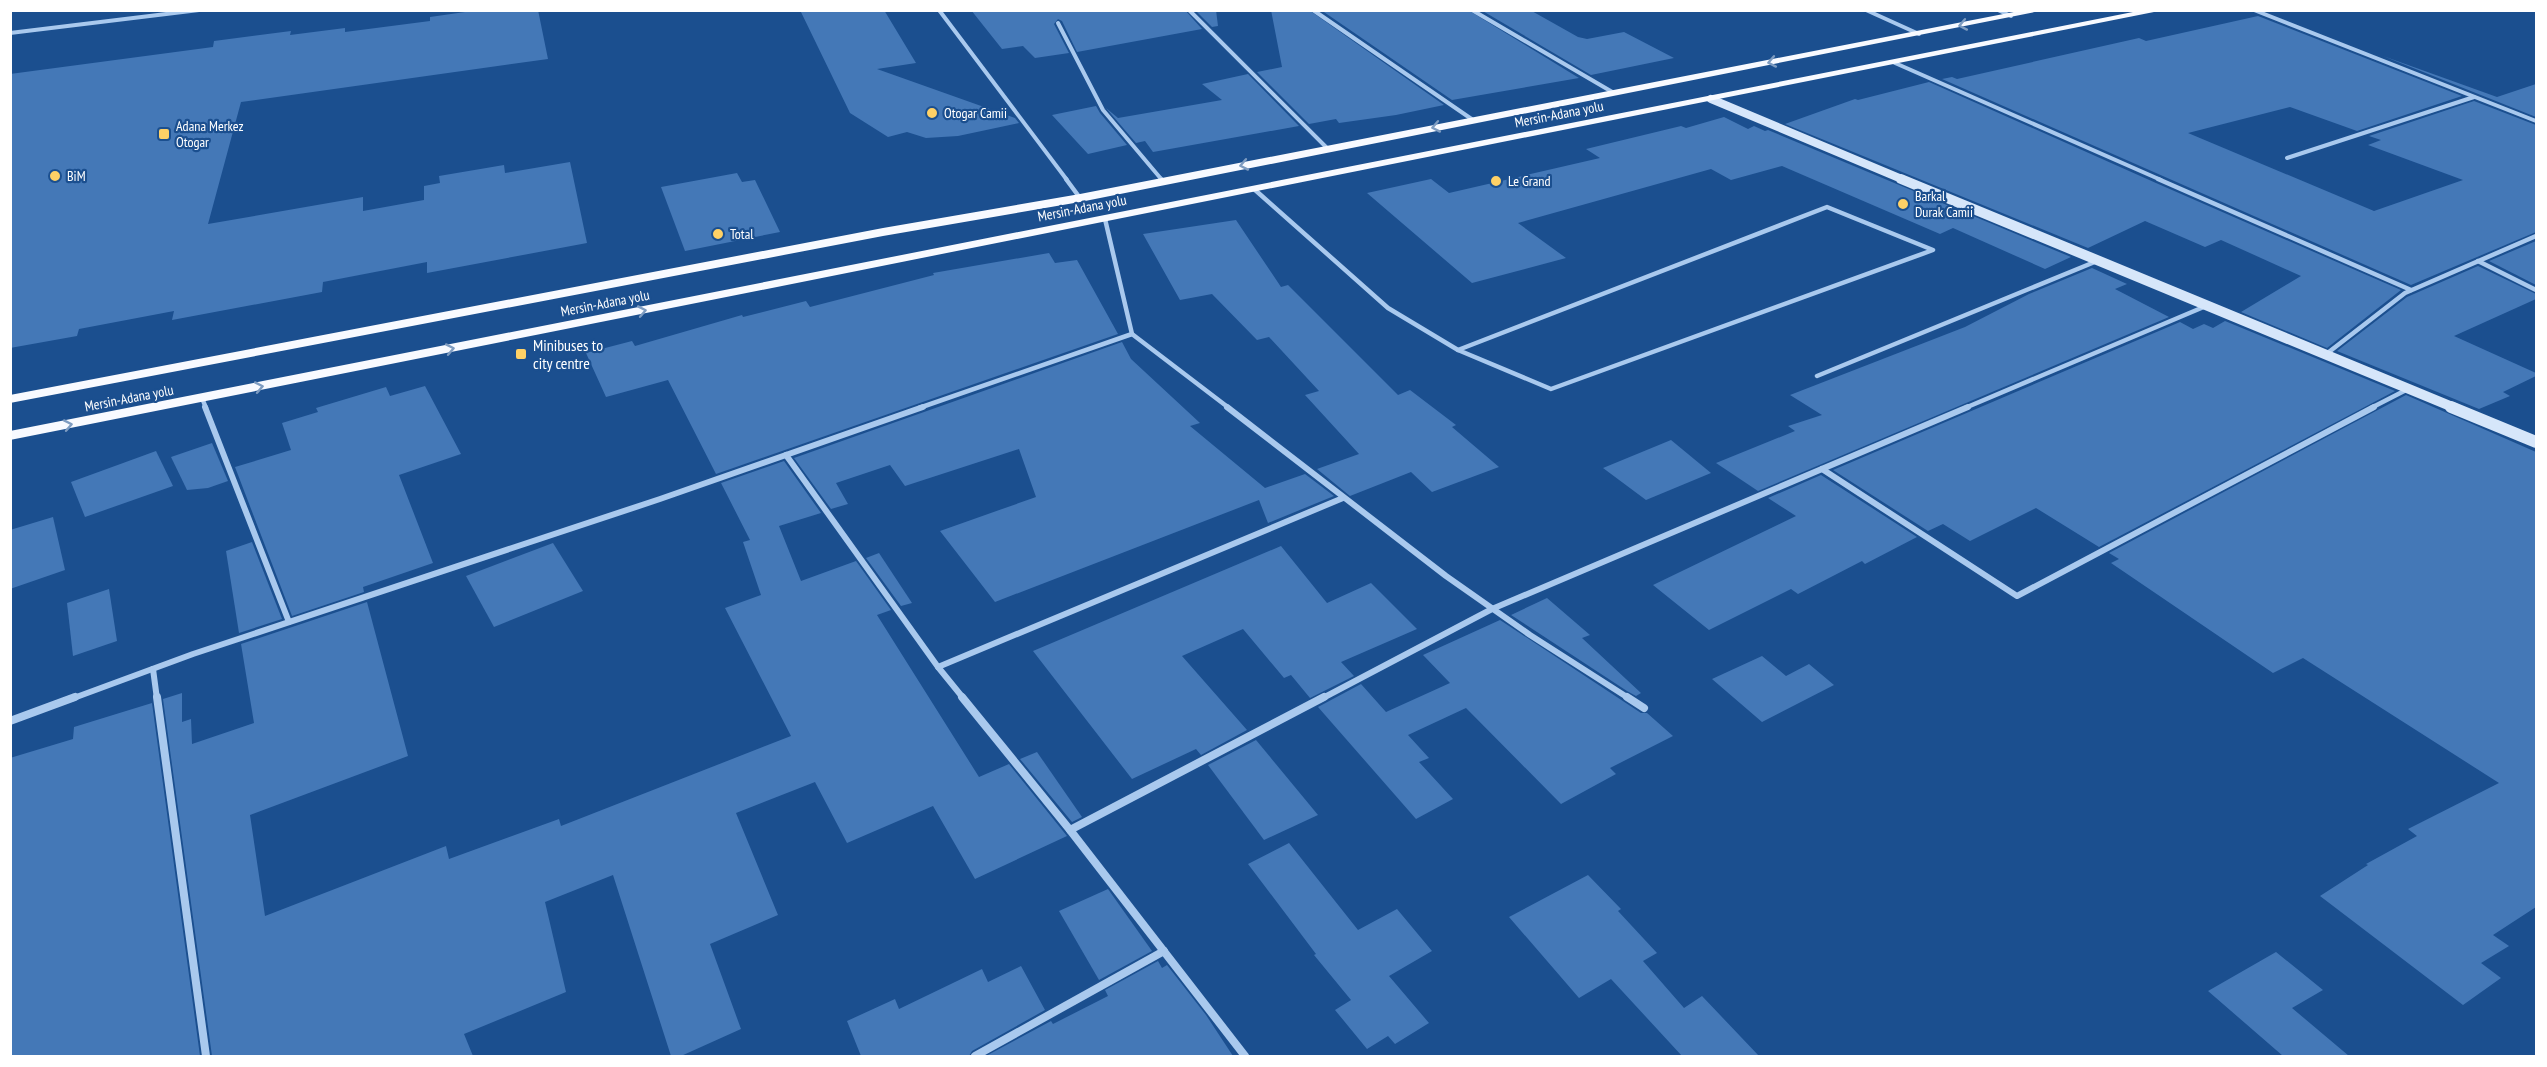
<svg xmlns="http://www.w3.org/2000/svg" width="2547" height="1067" font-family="'PT Sans Narrow',sans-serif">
<rect width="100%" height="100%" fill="#1b4f8f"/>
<!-- building -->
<g fill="#4478b7">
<path d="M 479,10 L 538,10 L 548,59 L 241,102 L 208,224 L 363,197 L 363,211 L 424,200 L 424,186 L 440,183 L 439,176 L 504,165 L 505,173 L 570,162 L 587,243 L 427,273 L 427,262 L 323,282 L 322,292 L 172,320 L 174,311 L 79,329 L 77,336 L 10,348 L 10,74 L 213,47 L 214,41 L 291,31 L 290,35 L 345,28 L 345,32 L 430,21 L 430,17 Z"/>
<path d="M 800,10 L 884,10 L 916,63 L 877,69 L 1015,118 L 1019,123 L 958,136 L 926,138 L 907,132 L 888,137 L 850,113 Z"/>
<path d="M 971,10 L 1185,10 L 1202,29 L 1077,52 L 1062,21 L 1058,19 L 1054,24 L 1069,53 L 1035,58 L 1023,46 L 1002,49 Z"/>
<path d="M 1195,10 L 1216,10 L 1218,26 L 1212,27 Z"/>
<path d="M 1271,10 L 1309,10 L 1444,105 L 1396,115 L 1339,123 L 1336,119 L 1309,124 L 1257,72 L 1282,67 Z"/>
<path d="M 1321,10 L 1468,10 L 1579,78 L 1452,100 Z"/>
<path d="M 1481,10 L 1530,10 L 1578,37 L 1587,39 L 1624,32 L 1674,58 L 1591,75 Z"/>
<path d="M 2258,16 L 2462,96 L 2357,131 L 2290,107 L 2188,133 L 2374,211 L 2463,180 L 2368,145 L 2381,140 L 2369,136 L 2474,101 L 2536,125 L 2536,232 L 2411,285 L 1942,79 L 1952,77 L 1957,79 L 2139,38 L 2146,41 Z"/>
<path d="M 2383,56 L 2497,97 L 2536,84 L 2536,117 Z"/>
<path d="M 1248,74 L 1299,126 L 1153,152 L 1145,141 L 1136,143 L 1106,108 L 1118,118 L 1222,100 L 1202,84 Z"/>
<path d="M 1929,82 L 2156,183 L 2401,290 L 2327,348 L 2241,312 L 2301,276 L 2221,240 L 2205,247 L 2145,221 L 2088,248 L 1785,124 L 1855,99 L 1858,100 Z"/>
<path d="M 1096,106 L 1100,113 L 1127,145 L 1088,154 L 1052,115 Z"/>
<path d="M 1724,117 L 1748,129 L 1754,126 L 1765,131 L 1768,130 L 2071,257 L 2045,269 L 1953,228 L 1940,234 L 1782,166 L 1731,180 L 1711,169 L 1518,223 L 1566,258 L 1472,283 L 1367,193 L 1431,179 L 1449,193 L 1600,158 L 1586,149 L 1681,126 L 1686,128 Z"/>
<path d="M 737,173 L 742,182 L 755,180 L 780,232 L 685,251 L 661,187 Z"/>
<path d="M 1236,220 L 1281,287 L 1288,285 L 1398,395 L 1410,390 L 1456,425 L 1452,427 L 1499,467 L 1432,492 L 1411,472 L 1350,496 L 1317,469 L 1359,454 L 1305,395 L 1319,391 L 1269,337 L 1257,340 L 1212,294 L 1180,300 L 1143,234 Z"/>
<path d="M 2536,241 L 2536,285 L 2489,261 Z"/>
<path d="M 1049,253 L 1055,263 L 1077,260 L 1118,334 L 716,474 L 668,380 L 606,397 L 586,353 L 632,341 L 635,346 L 742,315 L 743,317 L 806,301 L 810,307 L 934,275 L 933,273 Z"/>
<path d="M 2478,266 L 2536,294 L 2536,299 L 2454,336 L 2536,373 L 2536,376 L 2503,392 L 2510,396 L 2479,409 L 2337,351 L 2407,297 Z"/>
<path d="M 2092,268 L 2127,284 L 2115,289 L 2169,317 L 1758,491 L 1716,463 L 1795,431 L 1788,426 L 1822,415 L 1790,395 L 1965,327 L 2029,294 Z"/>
<path d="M 2225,321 L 2395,391 L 2099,547 L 2036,508 L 1970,541 L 1943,524 L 1928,531 L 1833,470 L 2180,322 L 2193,329 L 2204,324 L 2213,328 Z"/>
<path d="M 1122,342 L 1131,359 L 1200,423 L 1190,426 L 1265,488 L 1305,474 L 1334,496 L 1268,523 L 1259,500 L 995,602 L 940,531 L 1036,497 L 1019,449 L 905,486 L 890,465 L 836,483 L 848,504 L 831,509 L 794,458 Z"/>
<path d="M 425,386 L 461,454 L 399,475 L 433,563 L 363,587 L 364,592 L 292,616 L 235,467 L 291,450 L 282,423 L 318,412 L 316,408 L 386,387 L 390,396 Z"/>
<path d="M 2406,395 L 2536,452 L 2536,907 L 2493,935 L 2509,946 L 2481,963 L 2501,978 L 2463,1005 L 2320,896 L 2368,865 L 2366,864 L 2417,836 L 2408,829 L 2499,783 L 2303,658 L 2273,673 L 2111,563 L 2119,559 L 2109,553 Z"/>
<path d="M 1671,440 L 1711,473 L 1646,500 L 1603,468 Z"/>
<path d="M 212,443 L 228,481 L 208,488 L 187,490 L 171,457 Z"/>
<path d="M 156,451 L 173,486 L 85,517 L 71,482 Z"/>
<path d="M 784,461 L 821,513 L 779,526 L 801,581 L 856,561 L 891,610 L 877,615 L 979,777 L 1009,764 L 1067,836 L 975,879 L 933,806 L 847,843 L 815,782 L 736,813 L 778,915 L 710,944 L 741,1029 L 681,1056 L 671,1056 L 613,875 L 545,902 L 566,992 L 464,1034 L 473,1056 L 212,1056 L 163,699 L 182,693 L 182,722 L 191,719 L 192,744 L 254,723 L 241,644 L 367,602 L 408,756 L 250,815 L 265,916 L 446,846 L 449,859 L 559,819 L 561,826 L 791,736 L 725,608 L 761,595 L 743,542 L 750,540 L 721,483 Z"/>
<path d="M 1821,475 L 1917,537 L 1865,564 L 1862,561 L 1798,594 L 1791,589 L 1709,630 L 1653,585 L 1796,516 L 1768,498 Z"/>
<path d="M 53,517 L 65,570 L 10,589 L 10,530 Z"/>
<path d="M 252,542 L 282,619 L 239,633 L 226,551 Z"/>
<path d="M 553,543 L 583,591 L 494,627 L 466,576 Z"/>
<path d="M 1281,546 L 1327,603 L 1371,583 L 1417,629 L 1341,662 L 1354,676 L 1310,698 L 1291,675 L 1284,678 L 1243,629 L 1182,656 L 1247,730 L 1201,755 L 1196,749 L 1132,779 L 1033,651 Z"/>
<path d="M 879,553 L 912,603 L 901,606 L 866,558 Z"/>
<path d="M 109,589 L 117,641 L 73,656 L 67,603 Z"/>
<path d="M 1547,598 L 1590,635 L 1582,638 L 1641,693 L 1636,696 L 1627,691 L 1511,615 Z"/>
<path d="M 1500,620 L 1641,713 L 1647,713 L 1673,736 L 1610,768 L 1616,774 L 1561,804 L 1466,708 L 1408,735 L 1429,758 L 1419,762 L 1453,799 L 1416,819 L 1318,707 L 1361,684 L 1386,712 L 1450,683 L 1423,655 Z"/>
<path d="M 1762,656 L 1786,676 L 1809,664 L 1834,685 L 1762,722 L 1712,679 Z"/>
<path d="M 152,703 L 200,1056 L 10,1056 L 10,758 L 73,739 L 74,727 Z"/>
<path d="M 1256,740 L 1318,815 L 1264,840 L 1208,765 Z"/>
<path d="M 1037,752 L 1082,817 L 1072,822 L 1020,759 Z"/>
<path d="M 1289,843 L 1358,930 L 1397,909 L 1432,951 L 1389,976 L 1429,1023 L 1395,1044 L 1388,1036 L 1367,1049 L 1335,1010 L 1351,1000 L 1314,955 L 1316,954 L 1248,864 Z"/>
<path d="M 1588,875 L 1621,909 L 1618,911 L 1657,953 L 1643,961 L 1684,1008 L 1702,996 L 1759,1056 L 1682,1056 L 1611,979 L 1579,998 L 1509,917 Z"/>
<path d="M 1108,889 L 1152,951 L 1099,980 L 1059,911 Z"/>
<path d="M 2276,952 L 2323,990 L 2292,1008 L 2349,1056 L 2283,1056 L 2208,991 Z"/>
<path d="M 1158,961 L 1162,968 L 1167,965 L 1206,1015 L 1233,1056 L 986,1056 L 1051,1021 L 1053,1024 L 1108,996 L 1105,990 Z"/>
<path d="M 1021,966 L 1045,1010 L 972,1051 L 969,1056 L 861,1056 L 847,1021 L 895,999 L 899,1009 L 982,969 L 988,982 Z"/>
</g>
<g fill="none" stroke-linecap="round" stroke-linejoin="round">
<!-- minor-far3 -->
<g stroke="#a9c9ee" stroke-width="4">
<path d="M 939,10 L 1067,180"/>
<path d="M 1189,10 L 1327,148"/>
<path d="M 1313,10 L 1473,120"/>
<path d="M 1472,10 L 1614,93"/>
<path d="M 1866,10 L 1919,34"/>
<path d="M 1998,10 L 2011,16"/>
<path d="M 2254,10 L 2536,121"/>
<path d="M 1058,23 L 1103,110 L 1162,180"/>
<path d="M 10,33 L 199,10"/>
<path d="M 1895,63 L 2161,180"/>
<path d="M 2287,158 L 2474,97"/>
</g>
<!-- minor-far2 -->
<g stroke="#a9c9ee" stroke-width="4.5">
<path d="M 1066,179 L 1080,198"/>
<path d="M 1161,179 L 1163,181"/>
<path d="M 2158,179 L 2411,290"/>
<path d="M 1254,189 L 1388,308 L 1458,350"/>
<path d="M 1827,207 L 1933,250 L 1551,389 L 1458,350 Z"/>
<path d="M 2478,261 L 2536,290"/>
<path d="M 1132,334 L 1229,408"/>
<path d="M 2325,355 L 2405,293 L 2536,236"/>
<path d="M 1817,376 L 2097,261"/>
<path d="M 202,398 L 206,408"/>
<path d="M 919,408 L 1132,334 L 1105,219"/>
<path d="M 1965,408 L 2206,306"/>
<path d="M 2371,408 L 2408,389"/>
</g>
<!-- minor-far1 -->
<g stroke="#a9c9ee" stroke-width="6">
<path d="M 205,407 L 289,622"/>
<path d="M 1227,407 L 1446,576 L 1530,635 L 1630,699"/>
<path d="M 786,455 L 938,667 L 964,699"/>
<path d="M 1822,469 L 2017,596 L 2374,407"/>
<path d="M 938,667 L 1343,498"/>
<path d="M 153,669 L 157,699"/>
<path d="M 71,699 L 193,654 L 660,499 L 923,407"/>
<path d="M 1321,699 L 1492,609 L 1968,407"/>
</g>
<!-- minor -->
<g stroke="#a9c9ee" stroke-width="8">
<path d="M 157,697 L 206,1056"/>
<path d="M 962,697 L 1070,830 L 1245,1056"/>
<path d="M 1627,697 L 1644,708"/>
<path d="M 10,721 L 75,697"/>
<path d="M 1070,830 L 1324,697"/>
<path d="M 975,1056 L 1164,951"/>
</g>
<!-- secondary-far2 -->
<path stroke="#d6e6fa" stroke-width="8" d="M 1711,99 L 1904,180"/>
<!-- secondary-far1 -->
<path stroke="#d6e6fa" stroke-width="10" d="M 1901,179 L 2455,408"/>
<!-- secondary -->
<path stroke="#d6e6fa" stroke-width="12" d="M 2451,407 L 2536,442"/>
<!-- trunk -->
<g fill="#f8faff" fill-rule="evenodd">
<path d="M 2024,10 L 2045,10 L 1080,202 L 883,236 L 10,403 L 10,395 L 883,228 L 1080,194 Z"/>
<path d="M 2143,10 L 2164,10 L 10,440 L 10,431 Z"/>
</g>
</g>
<!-- one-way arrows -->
<defs><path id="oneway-chevron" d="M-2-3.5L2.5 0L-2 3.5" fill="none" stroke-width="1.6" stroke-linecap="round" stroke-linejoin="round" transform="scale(1.5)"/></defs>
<g stroke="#7e9cc1">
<use href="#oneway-chevron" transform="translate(1963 25) rotate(169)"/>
<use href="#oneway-chevron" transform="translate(1772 62) rotate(169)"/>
<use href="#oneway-chevron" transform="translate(1436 127) rotate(169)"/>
<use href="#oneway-chevron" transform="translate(1244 165) rotate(169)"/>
<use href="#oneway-chevron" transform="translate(642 311) rotate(-11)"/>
<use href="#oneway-chevron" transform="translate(450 349) rotate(-11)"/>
<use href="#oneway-chevron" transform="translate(259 387) rotate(-11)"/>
<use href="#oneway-chevron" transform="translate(68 425) rotate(-11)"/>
</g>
<!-- markers -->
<g fill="#ffd166" stroke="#1b4f8f" stroke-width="2">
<circle cx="932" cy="113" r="6"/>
<rect x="158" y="128" width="12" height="12" rx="3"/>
<circle cx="55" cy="176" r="6"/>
<circle cx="1496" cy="181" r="6"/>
<circle cx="1903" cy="204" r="6"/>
<circle cx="718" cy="234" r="6"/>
<rect x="515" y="348" width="12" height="12" rx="3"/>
</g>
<g text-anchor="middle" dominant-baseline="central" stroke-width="4.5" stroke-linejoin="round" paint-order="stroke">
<!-- far-poi labels -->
<g font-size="14" fill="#fff" stroke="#1b4f8f" text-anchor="start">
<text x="944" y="113">Otogar Camii</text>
<text x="176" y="126">Adana Merkez<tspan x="176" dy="16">Otogar</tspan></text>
<text x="67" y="176">BiM</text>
<text x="1508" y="181">Le Grand</text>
<text x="1915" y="196">Barkal<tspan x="1915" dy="16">Durak Camii</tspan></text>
<text x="730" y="234">Total</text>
</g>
<!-- far-street labels -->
<g font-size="14" fill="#fff" stroke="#1b4f8f">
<text transform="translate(1559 114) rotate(-11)">Mersin-Adana yolu</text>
<text transform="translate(1082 208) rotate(-11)">Mersin-Adana yolu</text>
<text transform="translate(605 303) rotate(-11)">Mersin-Adana yolu</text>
<text transform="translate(129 398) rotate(-11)">Mersin-Adana yolu</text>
</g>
<!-- poi labels -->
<g font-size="16" fill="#fff" stroke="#1b4f8f" text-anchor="start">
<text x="533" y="345">Minibuses to<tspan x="533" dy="18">city centre</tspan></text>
</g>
</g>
<!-- border -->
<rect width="2547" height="1067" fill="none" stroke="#ffffff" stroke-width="24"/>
</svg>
